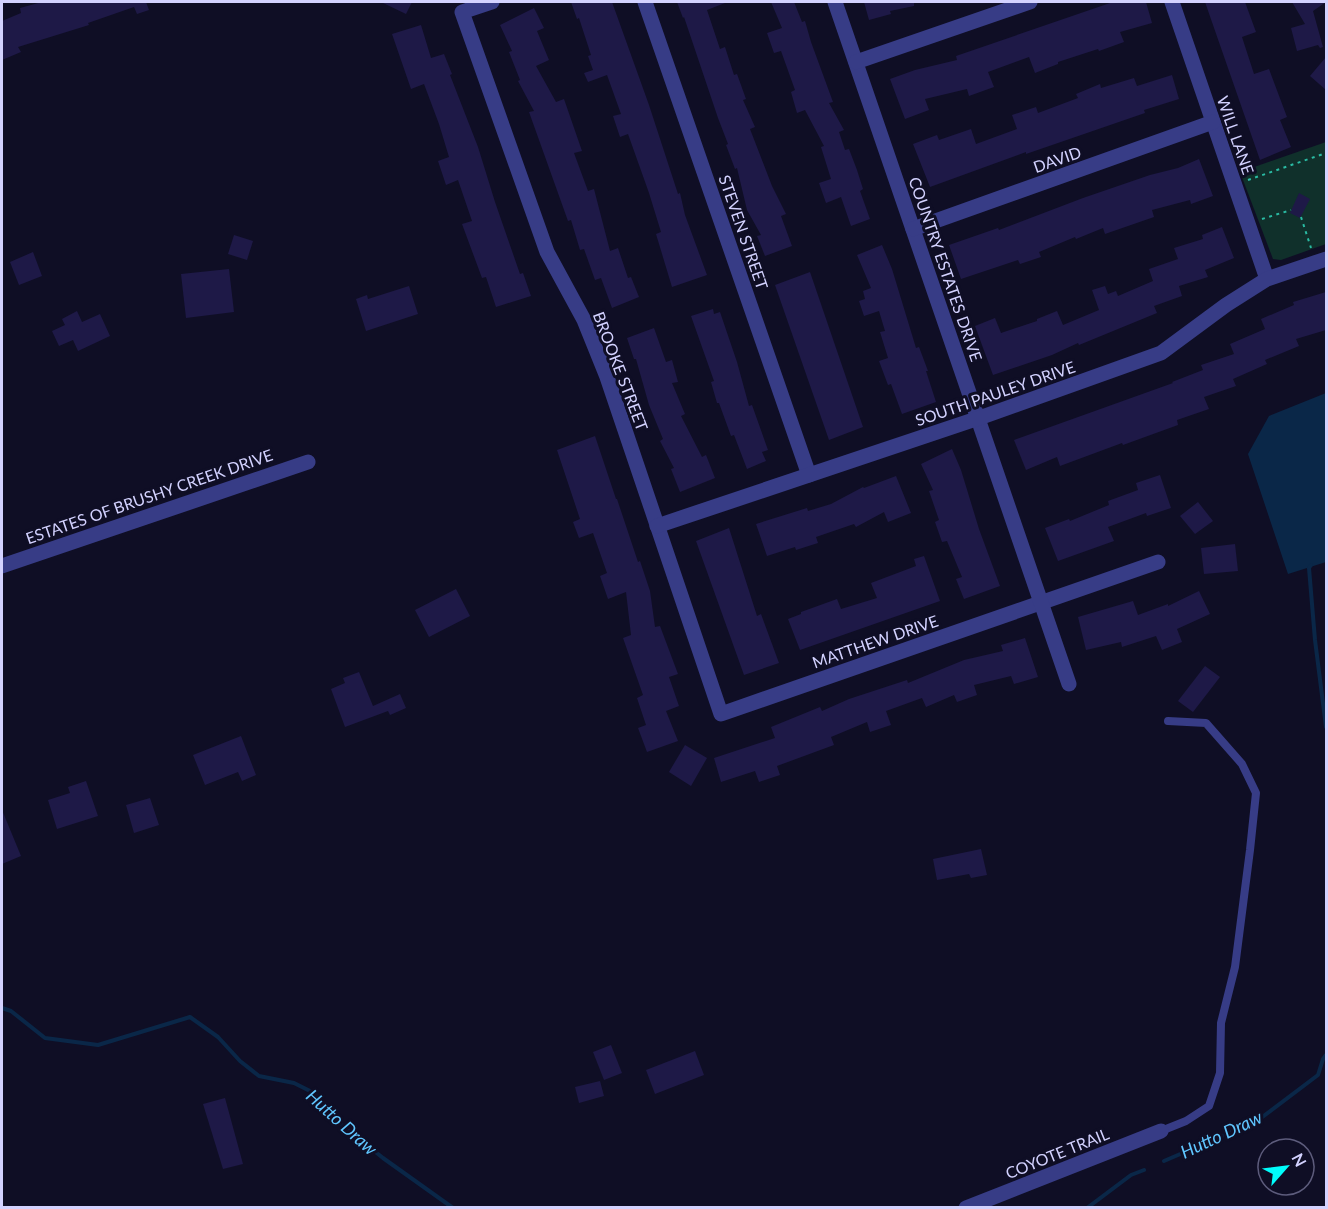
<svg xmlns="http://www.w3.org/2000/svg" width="1328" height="1209" font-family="Lato,sans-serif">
<rect width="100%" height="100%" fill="#0f0e25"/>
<!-- green -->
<path fill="#10302b" d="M 1326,142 L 1326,244 L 1281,260 L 1273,259 L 1240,172 Z"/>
<!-- water -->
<path fill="#0a2748" d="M 1326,393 L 1326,562 L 1288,574 L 1248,454 L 1269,416 Z"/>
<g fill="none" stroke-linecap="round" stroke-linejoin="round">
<!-- stream -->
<g stroke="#0a2748" stroke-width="4">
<path d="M 1311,565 L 1309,568 L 1315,640 L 1326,727"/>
<path d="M 2,1008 L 11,1011 L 45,1038 L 98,1045 L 190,1017 L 218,1037 L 240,1061 L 259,1076 L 294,1083 L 314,1093 L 342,1125 L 383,1158 L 453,1208"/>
<path d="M 1164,1161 L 1257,1121 L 1318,1075 L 1323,1059 L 1326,1055"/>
<path d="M 1087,1208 L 1131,1175 L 1144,1170"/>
</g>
</g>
<!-- building -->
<g fill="#1e1947">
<path d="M 42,2 L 146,2 L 149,10 L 137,14 L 134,7 L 88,23 L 89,25 L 18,47 L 21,52 L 2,60 L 2,21 L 21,13 L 20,8 Z"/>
<path d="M 381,2 L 412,2 L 406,14 Z"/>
<path d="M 571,2 L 612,2 L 649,105 L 678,194 L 680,193 L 685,215 L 707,275 L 672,287 L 656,234 L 661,232 L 649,193 L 628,134 L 620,137 L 613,116 L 621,114 L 607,75 L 588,82 L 584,73 L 593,70 L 588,56 L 591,55 L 579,18 L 577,19 Z"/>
<path d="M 677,2 L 725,2 L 725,3 L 707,10 L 720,49 L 725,47 L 734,75 L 737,74 L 746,99 L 743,100 L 755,127 L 750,129 L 772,186 L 786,214 L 781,216 L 792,246 L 765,256 L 757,236 L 761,235 L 747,210 L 737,168 L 735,169 L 726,145 L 728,144 L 718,118 L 684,17 L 683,18 Z"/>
<path d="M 771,2 L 794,2 L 802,22 L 805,21 L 811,42 L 833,102 L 829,103 L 844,130 L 839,132 L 845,150 L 849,149 L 857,170 L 863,189 L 860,191 L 870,219 L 851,226 L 841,197 L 826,203 L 819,183 L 831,179 L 821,147 L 824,146 L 805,110 L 797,113 L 791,92 L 795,90 L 781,51 L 774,53 L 767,33 L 782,28 Z"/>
<path d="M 864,2 L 914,2 L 914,6 L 890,11 L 891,14 L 869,20 Z"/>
<path d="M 1113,2 L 1146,2 L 1152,23 L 1120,32 L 1124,42 L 1099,51 L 1098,49 L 1058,62 L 1058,64 L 1035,73 L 1029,57 L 988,72 L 994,87 L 969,96 L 967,89 L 925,99 L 929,110 L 905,119 L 890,79 L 915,70 L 957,60 L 956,56 Z"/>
<path d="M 1205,2 L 1245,2 L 1256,32 L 1242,37 L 1254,74 L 1269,69 L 1287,117 L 1280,120 L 1291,147 L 1260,160 Z"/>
<path d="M 1292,2 L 1326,2 L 1313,11 L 1323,47 L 1320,48 L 1318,45 L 1297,51 L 1291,28 L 1305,24 Z"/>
<path d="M 534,8 L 544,28 L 537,31 L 549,60 L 536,66 L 556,102 L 564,99 L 582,151 L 574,153 L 588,191 L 594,189 L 610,251 L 618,248 L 628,278 L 631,277 L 639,297 L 612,308 L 601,278 L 595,280 L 584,249 L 580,250 L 571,220 L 568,221 L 529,112 L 534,111 L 518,81 L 520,80 L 509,52 L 512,51 L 500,25 Z"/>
<path d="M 421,25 L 431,58 L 444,54 L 452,74 L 450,75 L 478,147 L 495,202 L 520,274 L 523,273 L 531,296 L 496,307 L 486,277 L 482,278 L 462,224 L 472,221 L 458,180 L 446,185 L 438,161 L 449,157 L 439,124 L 424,84 L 411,89 L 392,34 Z"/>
<path d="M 1326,57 L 1326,90 L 1310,76 Z"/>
<path d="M 1172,75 L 1179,99 L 1144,110 L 1145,113 L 1026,154 L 1026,152 L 930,187 L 913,144 L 937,135 L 939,140 L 971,129 L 976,144 L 1017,129 L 1012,115 L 1036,107 L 1038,113 L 1078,98 L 1076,94 L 1100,84 L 1101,88 L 1134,78 L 1137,86 Z"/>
<path d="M 1199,159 L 1213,196 L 1191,204 L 1190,200 L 1152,210 L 1154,217 L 1105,234 L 1103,228 L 1076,239 L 1075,237 L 1039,252 L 1041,257 L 1020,264 L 1018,260 L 961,279 L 949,245 L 998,228 L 999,230 L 1083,198 L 1150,175 L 1178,168 Z"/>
<path d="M 1299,193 L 1310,199 L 1300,218 L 1290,213 Z"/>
<path d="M 1222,227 L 1234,258 L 1205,270 L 1208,277 L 1179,286 L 1182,296 L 1154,306 L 1157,313 L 1079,345 L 1078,343 L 1052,355 L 993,375 L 975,326 L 995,318 L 1001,333 L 1037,321 L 1037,319 L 1057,311 L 1063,325 L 1099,310 L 1092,290 L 1105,286 L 1108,294 L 1116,291 L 1118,296 L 1153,281 L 1149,269 L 1178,259 L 1174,248 L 1203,239 L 1202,235 Z"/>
<path d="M 234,235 L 253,241 L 247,260 L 228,254 Z"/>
<path d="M 882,245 L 892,269 L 916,348 L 919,347 L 928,371 L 926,371 L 936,402 L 902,414 L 891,384 L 888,385 L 879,361 L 888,358 L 880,332 L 885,331 L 879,311 L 864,316 L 859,301 L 865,299 L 863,291 L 871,288 L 857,255 Z"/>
<path d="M 33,252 L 42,276 L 19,285 L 10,262 Z"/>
<path d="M 229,269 L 234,312 L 186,318 L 181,274 Z"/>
<path d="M 810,272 L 863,427 L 829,440 L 775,285 Z"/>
<path d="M 409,286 L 418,314 L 366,331 L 356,299 L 367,295 L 368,299 Z"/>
<path d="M 1326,292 L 1326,330 L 1296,339 L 1299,346 L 1265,360 L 1267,364 L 1233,379 L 1236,386 L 1204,397 L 1209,409 L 1177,420 L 1178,425 L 1123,445 L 1122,443 L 1060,466 L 1057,457 L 1026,470 L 1014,440 L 1173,383 L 1172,382 L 1203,370 L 1201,365 L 1234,354 L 1230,344 L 1265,329 L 1261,319 L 1294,305 L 1293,302 Z"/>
<path d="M 713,309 L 714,314 L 720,312 L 737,362 L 749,406 L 752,405 L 768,450 L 762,452 L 766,461 L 747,469 L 734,435 L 731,436 L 719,403 L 717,403 L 711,382 L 714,381 L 691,316 Z"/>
<path d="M 77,311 L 82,322 L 100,314 L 110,336 L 78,351 L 73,340 L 59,346 L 52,331 L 65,325 L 62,319 Z"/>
<path d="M 654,328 L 666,362 L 672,360 L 678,382 L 672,383 L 685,414 L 681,416 L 702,457 L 706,455 L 715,478 L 680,492 L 671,469 L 674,468 L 660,441 L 663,439 L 649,405 L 636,359 L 634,359 L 627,338 Z"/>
<path d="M 595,436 L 616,499 L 617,499 L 638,562 L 640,561 L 650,591 L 655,627 L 660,626 L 678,674 L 669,677 L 679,706 L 666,711 L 678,741 L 647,752 L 638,728 L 646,725 L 637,698 L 643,695 L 623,638 L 631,635 L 626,592 L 608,599 L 600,576 L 607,573 L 593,533 L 579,538 L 573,522 L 580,519 L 557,450 Z"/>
<path d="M 952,449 L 961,470 L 979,529 L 1000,586 L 964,599 L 956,579 L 962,577 L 947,541 L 942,542 L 935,522 L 939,520 L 929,491 L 933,490 L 921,464 Z"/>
<path d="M 1160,475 L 1171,508 L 1147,516 L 1146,513 L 1108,527 L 1114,541 L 1058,561 L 1045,528 L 1069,519 L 1070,521 L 1109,505 L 1108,501 L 1138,490 L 1136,483 Z"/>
<path d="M 896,476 L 911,513 L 888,522 L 884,512 L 856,527 L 854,524 L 816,537 L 818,543 L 796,550 L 795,547 L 767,556 L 756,524 L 807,508 L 808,511 L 831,504 L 863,487 L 864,488 Z"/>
<path d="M 1198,502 L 1213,521 L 1195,534 L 1180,516 Z"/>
<path d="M 729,528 L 757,616 L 761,614 L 779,663 L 744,675 L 696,541 Z"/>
<path d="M 1235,544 L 1238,571 L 1204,574 L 1201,548 Z"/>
<path d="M 924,556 L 940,601 L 800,650 L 788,619 L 801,614 L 801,612 L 837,599 L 841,609 L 877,598 L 871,583 L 916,566 L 914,559 Z"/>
<path d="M 456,589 L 470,616 L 429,637 L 415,610 Z"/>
<path d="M 1199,591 L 1210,614 L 1177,629 L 1182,642 L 1162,650 L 1156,636 L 1122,647 L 1121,642 L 1086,650 L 1078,617 L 1133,601 L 1138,615 L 1168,604 L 1168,606 Z"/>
<path d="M 1025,638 L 1038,677 L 1014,684 L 1011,676 L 974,685 L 977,695 L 957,702 L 954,695 L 926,707 L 922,698 L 886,711 L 891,725 L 870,732 L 867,722 L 831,737 L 834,745 L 777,766 L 780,775 L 759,782 L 755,771 L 721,782 L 714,758 L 775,738 L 771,727 L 820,707 L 822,711 L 849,699 L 907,680 L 908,683 L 964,660 L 1003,651 L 1001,645 Z"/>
<path d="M 1205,666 L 1220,677 L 1193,712 L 1178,701 Z"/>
<path d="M 359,672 L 373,706 L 400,694 L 406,708 L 390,715 L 388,711 L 345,727 L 331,689 L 345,683 L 343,678 Z"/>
<path d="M 241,736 L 256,775 L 242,781 L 238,772 L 205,785 L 193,755 Z"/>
<path d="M 685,745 L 707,758 L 691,786 L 669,772 Z"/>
<path d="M 86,781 L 98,816 L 57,829 L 48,800 L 70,793 L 68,787 Z"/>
<path d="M 150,798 L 159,825 L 134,833 L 126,805 Z"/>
<path d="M 2,810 L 21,856 L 2,864 Z"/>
<path d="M 981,849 L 987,875 L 971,878 L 969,874 L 937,880 L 933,859 Z"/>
<path d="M 611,1045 L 622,1073 L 604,1080 L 593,1052 Z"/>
<path d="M 695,1051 L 704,1075 L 655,1094 L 646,1070 Z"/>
<path d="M 600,1081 L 604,1096 L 579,1103 L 575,1087 Z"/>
<path d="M 225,1098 L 243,1164 L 223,1169 L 203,1104 Z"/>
</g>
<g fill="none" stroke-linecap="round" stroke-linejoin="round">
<!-- path -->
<g stroke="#2abba3" stroke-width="2" stroke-dasharray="3 4.5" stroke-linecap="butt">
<path d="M 1248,180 L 1326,153"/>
<path d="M 1301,217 L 1311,248"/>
<path d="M 1262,219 L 1291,210"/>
</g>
<!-- lane -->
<path stroke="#373c86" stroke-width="8" d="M 1161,1131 L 1186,1121 L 1209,1106 L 1220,1073 L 1221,1023 L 1235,967 L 1250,850 L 1256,793 L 1242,764 L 1206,723 L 1168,721"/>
<!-- street -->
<g stroke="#373c86" stroke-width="15">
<path d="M 492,2 L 462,12 L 547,252 L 584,320 L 607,377 L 721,714 L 1158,562"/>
<path d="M 645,2 L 809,475"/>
<path d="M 835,2 L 1069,684"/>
<path d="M 1172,2 L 1267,279"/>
<path d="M 856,62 L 1030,2"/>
<path d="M 913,229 L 1213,122"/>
<path d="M 657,526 L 982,417 L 1161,353 L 1226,305 L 1267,279 L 1326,259"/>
<path d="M 2,566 L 308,462"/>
<path d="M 966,1208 L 1161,1131"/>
</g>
</g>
<g text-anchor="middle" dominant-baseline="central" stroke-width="6" stroke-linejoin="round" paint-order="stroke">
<!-- street labels -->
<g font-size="16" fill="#d3d2ff" stroke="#0f0e25">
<text transform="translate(1236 135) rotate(71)">WILL LANE</text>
<text transform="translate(1057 159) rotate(-19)">DAVID</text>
<text transform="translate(744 232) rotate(71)">STEVEN STREET</text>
<text transform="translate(946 269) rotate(71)">COUNTRY ESTATES DRIVE</text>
<text transform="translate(621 371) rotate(69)">BROOKE STREET</text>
<text transform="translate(995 393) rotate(-19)">SOUTH PAULEY DRIVE</text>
<text transform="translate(149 496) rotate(-19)">ESTATES OF BRUSHY CREEK DRIVE</text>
<text transform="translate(875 641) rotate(-19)">MATTHEW DRIVE</text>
<text transform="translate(1057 1153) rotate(-22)">COYOTE TRAIL</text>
</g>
<!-- water labels -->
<g font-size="18" font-style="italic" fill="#60c6ff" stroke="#0f0e25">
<text transform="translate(342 1122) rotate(42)">Hutto Draw</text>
<text transform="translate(1221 1134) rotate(-25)">Hutto Draw</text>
</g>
</g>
<!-- border -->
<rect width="1328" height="1209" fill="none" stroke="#d3d2ff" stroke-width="6"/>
<!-- north arrow -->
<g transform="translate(1286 1167) rotate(62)"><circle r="28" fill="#0f0e25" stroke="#5d5c7c" stroke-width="1.5"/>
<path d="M0-4.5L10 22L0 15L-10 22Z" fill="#00fdfc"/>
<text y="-9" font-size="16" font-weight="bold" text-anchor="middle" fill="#d3d2ff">N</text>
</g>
</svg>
